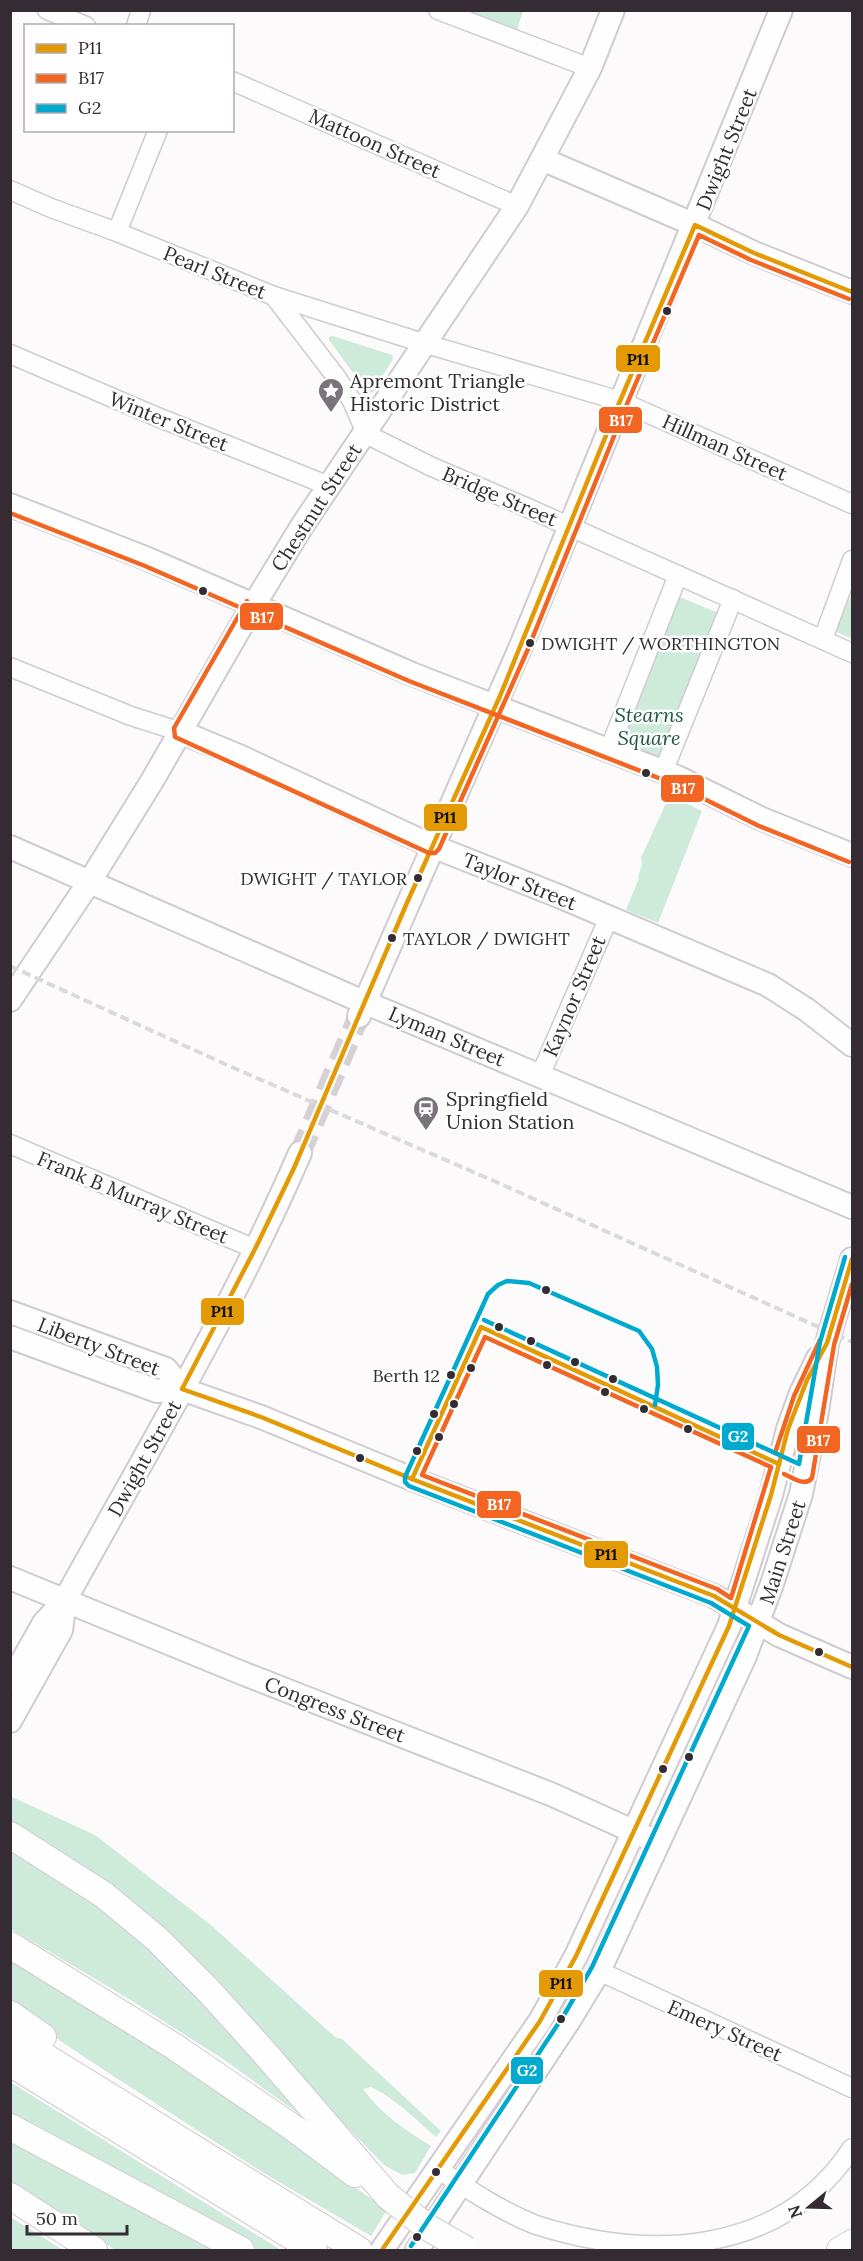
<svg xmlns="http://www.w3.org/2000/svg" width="863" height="2261" font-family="Lora,serif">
<rect width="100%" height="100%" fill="#fdfafc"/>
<!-- green -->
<g fill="#cdeada">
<path d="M 467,11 L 523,11 L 517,30 Z"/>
<path d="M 333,336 L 392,355 L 393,359 L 373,392 L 368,393 L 329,340 L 329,337 Z"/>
<path d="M 852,593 L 852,639 L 835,631 Z"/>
<path d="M 677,596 L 721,614 L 662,760 L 617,740 Z"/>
<path d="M 673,797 L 702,811 L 658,923 L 626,910 L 639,878 L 638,877 L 642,864 L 641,858 L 666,803 Z"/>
<path d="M 10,1796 L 95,1835 L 212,1926 L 335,2037 L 342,2039 L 441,2131 L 436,2137 C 415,2119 396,2099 371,2087 L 363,2089 C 381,2114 405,2130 431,2146 L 415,2173 L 402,2175 L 384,2165 L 315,2094 L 11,1825 Z"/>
<path d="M 11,1843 L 66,1878 L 156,1951 L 313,2124 L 223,2059 L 124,1996 L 11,1929 Z"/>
<path d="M 11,1959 L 174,2058 L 387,2210 L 371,2236 L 262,2172 L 104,2070 L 59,2040 L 11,2001 Z"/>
<path d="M 10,2082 L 281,2250 L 256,2250 L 117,2176 L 11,2115 Z"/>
<path d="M 10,2135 L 222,2250 L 115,2250 L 11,2182 Z"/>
<path d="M 10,2217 L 63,2250 L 11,2250 Z"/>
</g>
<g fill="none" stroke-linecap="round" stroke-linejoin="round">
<!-- major-tunnel -->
<path stroke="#d5d1d4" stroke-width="22" stroke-dasharray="22 11" stroke-linecap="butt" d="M 300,1153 L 359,1016"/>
<defs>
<g id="minor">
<path d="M 47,10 L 86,26"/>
<path d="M 438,10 L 590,68"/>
<path d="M 136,26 L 141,10"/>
<path d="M 232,81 L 517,206"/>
<path d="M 10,190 L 51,208 L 117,232 L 274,296 L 423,343 L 620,401 L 852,504"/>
<path d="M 117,232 L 158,130"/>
<path d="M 274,296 L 337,378 L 352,401 L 366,433 L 372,437 L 430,466 L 528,508 L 852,653"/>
<path d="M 10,354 L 155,416 L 329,486"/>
<path d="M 823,639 L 852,560"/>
<path d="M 10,667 L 131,716 L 181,732"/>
<path d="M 609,750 L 678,575"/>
<path d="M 663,772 L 733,599"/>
<path d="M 540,1076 L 609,917"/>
<path d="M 10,1144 L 255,1249"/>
<path d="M 599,1971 L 852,2088"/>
<path d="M 438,2169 C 469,2190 501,2211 536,2225 C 650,2261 781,2256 852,2148"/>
</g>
<g id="major">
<path d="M 542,159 L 695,225 L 754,253 L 852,292"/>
<path d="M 10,505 L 148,559 L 412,674 L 677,777 L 762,819 L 852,855"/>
<path d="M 181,732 L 241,757 L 432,846 L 561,897 L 768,985 L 807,1010 L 852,1045"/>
<path d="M 10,847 L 352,997 L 852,1207"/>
<path d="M 10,1000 L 90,881 L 152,781 L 244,621 L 302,526 L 517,206 L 590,68 L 613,10"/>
<path d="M 359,1016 L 521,646 L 781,10"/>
<path d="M 10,1312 L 166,1369 L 182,1389"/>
<path d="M 10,1337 L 157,1391 L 182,1389 L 261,1417 L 412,1479 L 714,1596 L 779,1635 L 852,1667"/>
<path d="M 10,1578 L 237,1671 L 553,1795 L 648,1838"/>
<path d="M 10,1683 L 44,1623 L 65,1600 C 146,1453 233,1308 300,1153"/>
<path d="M 10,1721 L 61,1630 L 65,1600"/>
<path d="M 382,2250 L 540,2021 L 576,1956 L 729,1626 L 771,1495 L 788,1429 L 801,1393 L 818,1358"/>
<path d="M 417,2250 L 570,2019 L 599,1971 L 745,1656 L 772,1584 L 801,1494 L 817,1411 L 827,1343 L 852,1259"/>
</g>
<g id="highway">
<path d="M 10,1835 L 104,1895 L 157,1939 L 208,1990 L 263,2051 L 388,2196"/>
<path d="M 10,1945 L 175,2047 L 295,2129 L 355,2174"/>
<path d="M 10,2014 L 43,2037"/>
<path d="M 10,2035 L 359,2250"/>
<path d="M 10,2063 L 314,2250"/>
<path d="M 10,2127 L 241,2250"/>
<path d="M 10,2196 L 94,2250"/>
<path d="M 840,2250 L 852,2243"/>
</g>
</defs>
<!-- minor casing -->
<use href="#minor" stroke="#d0cbd0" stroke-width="21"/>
<!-- major casing -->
<use href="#major" stroke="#d0cbd0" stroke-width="26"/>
<!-- highway casing -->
<use href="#highway" stroke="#d0cbd0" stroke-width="28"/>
<!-- minor -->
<use href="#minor" stroke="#fffeff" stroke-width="18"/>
<!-- major -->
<use href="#major" stroke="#fffeff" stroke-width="22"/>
<!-- highway -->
<use href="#highway" stroke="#fffeff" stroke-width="26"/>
<!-- rail -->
<path stroke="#dbdadb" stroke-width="4" stroke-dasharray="9 4.5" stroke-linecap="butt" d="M 10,966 L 227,1065 L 494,1181 L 852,1342"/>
<defs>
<path id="highway-bridge" d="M 388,2196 L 427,2227 L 467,2250"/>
</defs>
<!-- highway-bridge casing -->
<use href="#highway-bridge" stroke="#d0cbd0" stroke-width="28" stroke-linecap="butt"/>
<!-- highway-bridge -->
<use href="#highway-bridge" stroke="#fffeff" stroke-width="26"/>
<defs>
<g id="bus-1">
<path d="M 852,292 L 754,253 L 695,225 L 620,401 L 500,696 L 406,905 L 294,1168 L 255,1249 L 182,1389 L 261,1417 L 412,1479 L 714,1596 L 779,1635 L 852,1667"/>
<path d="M 412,1479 L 481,1327 L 779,1464"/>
<path d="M 382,2250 L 540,2021 L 576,1956 L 729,1626 L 771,1495 L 788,1429 L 807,1380 L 827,1343 L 852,1259"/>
</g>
<g id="bus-2">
<path d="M 10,513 L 145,566 L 409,681 L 674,784 L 759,826 L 849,862"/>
<path d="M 247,601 L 174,728 L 175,737 L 429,853 L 435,853 L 439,849 L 528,649 L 627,404 L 699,235 L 751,260 L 849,299"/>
<path d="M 485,1337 L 771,1467 L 731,1598 L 717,1589 L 422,1475 Z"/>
<path d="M 775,1453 L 794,1396 L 820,1340"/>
<path d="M 784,1474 C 793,1478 805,1487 812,1478 L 834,1345 L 852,1284"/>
</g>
<g id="bus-3">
<path d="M 484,1320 L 799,1464 L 820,1342 L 845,1257"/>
<path d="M 411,2246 L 564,2015 L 592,1967 L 749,1626 L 711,1603 L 409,1486 L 405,1482 L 405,1477 L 488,1294 L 498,1285 L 507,1281 L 529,1283 L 639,1331 L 652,1349 L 657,1367 L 658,1385 L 655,1405"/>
</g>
</defs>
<!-- bus-1 casing -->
<use href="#bus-1" stroke="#fff" stroke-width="9"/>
<!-- bus-2 casing -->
<use href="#bus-2" stroke="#fff" stroke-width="9"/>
<!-- bus-3 casing -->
<use href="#bus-3" stroke="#fff" stroke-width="9"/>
<!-- bus-1 -->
<use href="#bus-1" stroke="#e49a05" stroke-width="4.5"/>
<!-- bus-2 -->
<use href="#bus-2" stroke="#f26522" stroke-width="4.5"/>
<!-- bus-3 -->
<use href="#bus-3" stroke="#00a9ce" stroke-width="4.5"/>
</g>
<!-- icons -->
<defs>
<symbol id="sight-pin" viewBox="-11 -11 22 30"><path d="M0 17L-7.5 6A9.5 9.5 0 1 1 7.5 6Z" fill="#7a7379" stroke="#fff"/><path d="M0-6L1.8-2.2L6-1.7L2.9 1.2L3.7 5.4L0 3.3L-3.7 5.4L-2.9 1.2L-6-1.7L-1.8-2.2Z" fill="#fff"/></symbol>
<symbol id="station-pin" viewBox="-11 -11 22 30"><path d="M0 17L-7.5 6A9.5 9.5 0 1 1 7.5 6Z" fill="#7a7379" stroke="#fff"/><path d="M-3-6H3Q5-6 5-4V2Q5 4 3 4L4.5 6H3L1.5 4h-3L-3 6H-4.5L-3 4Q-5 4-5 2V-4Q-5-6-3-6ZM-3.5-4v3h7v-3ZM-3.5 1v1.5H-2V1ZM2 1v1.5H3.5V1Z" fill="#fff"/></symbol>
</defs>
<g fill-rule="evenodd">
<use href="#sight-pin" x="316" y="376" width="30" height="40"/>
<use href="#station-pin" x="411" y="1094" width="30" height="40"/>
</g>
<!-- markers -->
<g fill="#342b33" stroke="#fff" stroke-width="2">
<circle cx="667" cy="311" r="5"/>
<circle cx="203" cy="591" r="5"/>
<circle cx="530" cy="643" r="5"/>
<circle cx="646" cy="773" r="5"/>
<circle cx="418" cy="878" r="5"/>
<circle cx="392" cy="938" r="5"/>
<circle cx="546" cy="1290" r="5"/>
<circle cx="499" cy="1327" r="5"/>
<circle cx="531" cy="1341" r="5"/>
<circle cx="575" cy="1362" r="5"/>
<circle cx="547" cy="1365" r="5"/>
<circle cx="471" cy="1368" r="5"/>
<circle cx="451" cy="1375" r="5"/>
<circle cx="613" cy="1379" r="5"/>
<circle cx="605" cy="1392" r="5"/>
<circle cx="454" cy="1404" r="5"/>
<circle cx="644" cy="1409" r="5"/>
<circle cx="434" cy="1414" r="5"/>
<circle cx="688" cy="1429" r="5"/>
<circle cx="439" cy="1437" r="5"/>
<circle cx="417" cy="1451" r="5"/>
<circle cx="360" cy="1458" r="5"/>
<circle cx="819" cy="1652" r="5"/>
<circle cx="689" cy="1757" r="5"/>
<circle cx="663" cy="1769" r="5"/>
<circle cx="561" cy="2019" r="5"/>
<circle cx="436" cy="2172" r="5"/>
<circle cx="417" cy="2237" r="5"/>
</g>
<g text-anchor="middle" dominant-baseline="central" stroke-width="5" stroke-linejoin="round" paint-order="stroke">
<!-- bus labels -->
<g font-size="18" fill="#342b33" stroke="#fff" text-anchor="start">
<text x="541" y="643">DWIGHT / WORTHINGTON</text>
<text x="407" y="878" text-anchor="end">DWIGHT / TAYLOR</text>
<text x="403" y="938">TAYLOR / DWIGHT</text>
<text x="440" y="1375" text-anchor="end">Berth 12</text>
</g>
<!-- street labels -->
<g font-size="20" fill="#342b33" stroke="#fff">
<text transform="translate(375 143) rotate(24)">Mattoon Street</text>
<text transform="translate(726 149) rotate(-68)">Dwight Street</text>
<text transform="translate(215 272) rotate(22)">Pearl Street</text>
<text transform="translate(169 421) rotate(22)">Winter Street</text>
<text transform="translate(725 447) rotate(24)">Hillman Street</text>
<text transform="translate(500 496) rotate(23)">Bridge Street</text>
<text transform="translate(316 507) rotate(-57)">Chestnut Street</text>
<text transform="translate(520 881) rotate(22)">Taylor Street</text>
<text transform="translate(574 996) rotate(-67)">Kaynor Street</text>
<text transform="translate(447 1036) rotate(23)">Lyman Street</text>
<text transform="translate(133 1197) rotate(23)">Frank B Murray Street</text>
<text transform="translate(99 1346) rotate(21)">Liberty Street</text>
<text transform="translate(144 1458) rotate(-61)">Dwight Street</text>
<text transform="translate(782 1552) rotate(-72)">Main Street</text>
<text transform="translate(335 1709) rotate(21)">Congress Street</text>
<text transform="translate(725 2030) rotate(24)">Emery Street</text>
</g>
<!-- poi labels -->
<g font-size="20" fill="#342b33" stroke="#fff" text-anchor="start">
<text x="350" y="380">Apremont Triangle<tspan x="350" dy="23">Historic District</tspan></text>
<text x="446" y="1098">Springfield<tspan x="446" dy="23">Union Station</tspan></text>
</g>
<!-- park labels -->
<g font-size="20" font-style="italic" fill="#1b593d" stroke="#fff">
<text x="649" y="714">Stearns<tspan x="649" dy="23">Square</tspan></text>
</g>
</g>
<g stroke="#fff" stroke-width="2">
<rect x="615" y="344" width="46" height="29" rx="6" fill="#e49a05"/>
<rect x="598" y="406" width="45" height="28" rx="6" fill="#f26522"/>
<rect x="239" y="602" width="45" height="29" rx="6" fill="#f26522"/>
<rect x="660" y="774" width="45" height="29" rx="6" fill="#f26522"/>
<rect x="423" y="803" width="45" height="29" rx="6" fill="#e49a05"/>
<rect x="200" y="1297" width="45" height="29" rx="6" fill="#e49a05"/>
<rect x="721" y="1422" width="34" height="29" rx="6" fill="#00a9ce"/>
<rect x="796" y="1425" width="45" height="29" rx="6" fill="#f26522"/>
<rect x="476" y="1490" width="46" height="29" rx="6" fill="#f26522"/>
<rect x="583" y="1540" width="46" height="29" rx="6" fill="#e49a05"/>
<rect x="538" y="1969" width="46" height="29" rx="6" fill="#e49a05"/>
<rect x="510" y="2056" width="34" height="29" rx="6" fill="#00a9ce"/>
</g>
<g font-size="16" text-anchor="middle" font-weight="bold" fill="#fff">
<text x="621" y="426">B17</text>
<text x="262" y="623">B17</text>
<text x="683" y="794">B17</text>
<text x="738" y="1442">G2</text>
<text x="818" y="1446">B17</text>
<text x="499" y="1510">B17</text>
<text x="527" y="2076">G2</text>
</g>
<g font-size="16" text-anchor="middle" font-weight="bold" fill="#111">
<text x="638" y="365">P11</text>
<text x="445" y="823">P11</text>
<text x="222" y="1317">P11</text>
<text x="606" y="1560">P11</text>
<text x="561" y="1989">P11</text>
</g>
<!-- border -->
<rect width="863" height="2261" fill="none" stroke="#342b33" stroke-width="24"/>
<!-- legend -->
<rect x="24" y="24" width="210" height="108" fill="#ffffff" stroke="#aeaaad" stroke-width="1.5"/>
<rect x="36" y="44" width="30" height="9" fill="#e49a05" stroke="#aeaaad" stroke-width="1.5"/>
<text x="78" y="54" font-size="18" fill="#342b33">P11</text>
<rect x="36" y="74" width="30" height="9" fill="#f26522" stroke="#aeaaad" stroke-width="1.5"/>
<text x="78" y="84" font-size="18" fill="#342b33">B17</text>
<rect x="36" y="104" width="30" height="9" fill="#00a9ce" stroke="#aeaaad" stroke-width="1.5"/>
<text x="78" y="114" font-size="18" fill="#342b33">G2</text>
<!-- north arrow -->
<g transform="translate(809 2207) rotate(251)" stroke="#ffffff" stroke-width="4.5" paint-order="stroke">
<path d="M0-4.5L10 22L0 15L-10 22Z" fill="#342b33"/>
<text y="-9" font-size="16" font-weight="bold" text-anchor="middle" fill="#342b33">N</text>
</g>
<!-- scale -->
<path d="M27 2225v9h100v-9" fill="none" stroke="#342b33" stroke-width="3"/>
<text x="36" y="2225" font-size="18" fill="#342b33" stroke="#ffffff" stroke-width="4.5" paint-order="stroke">50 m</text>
</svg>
